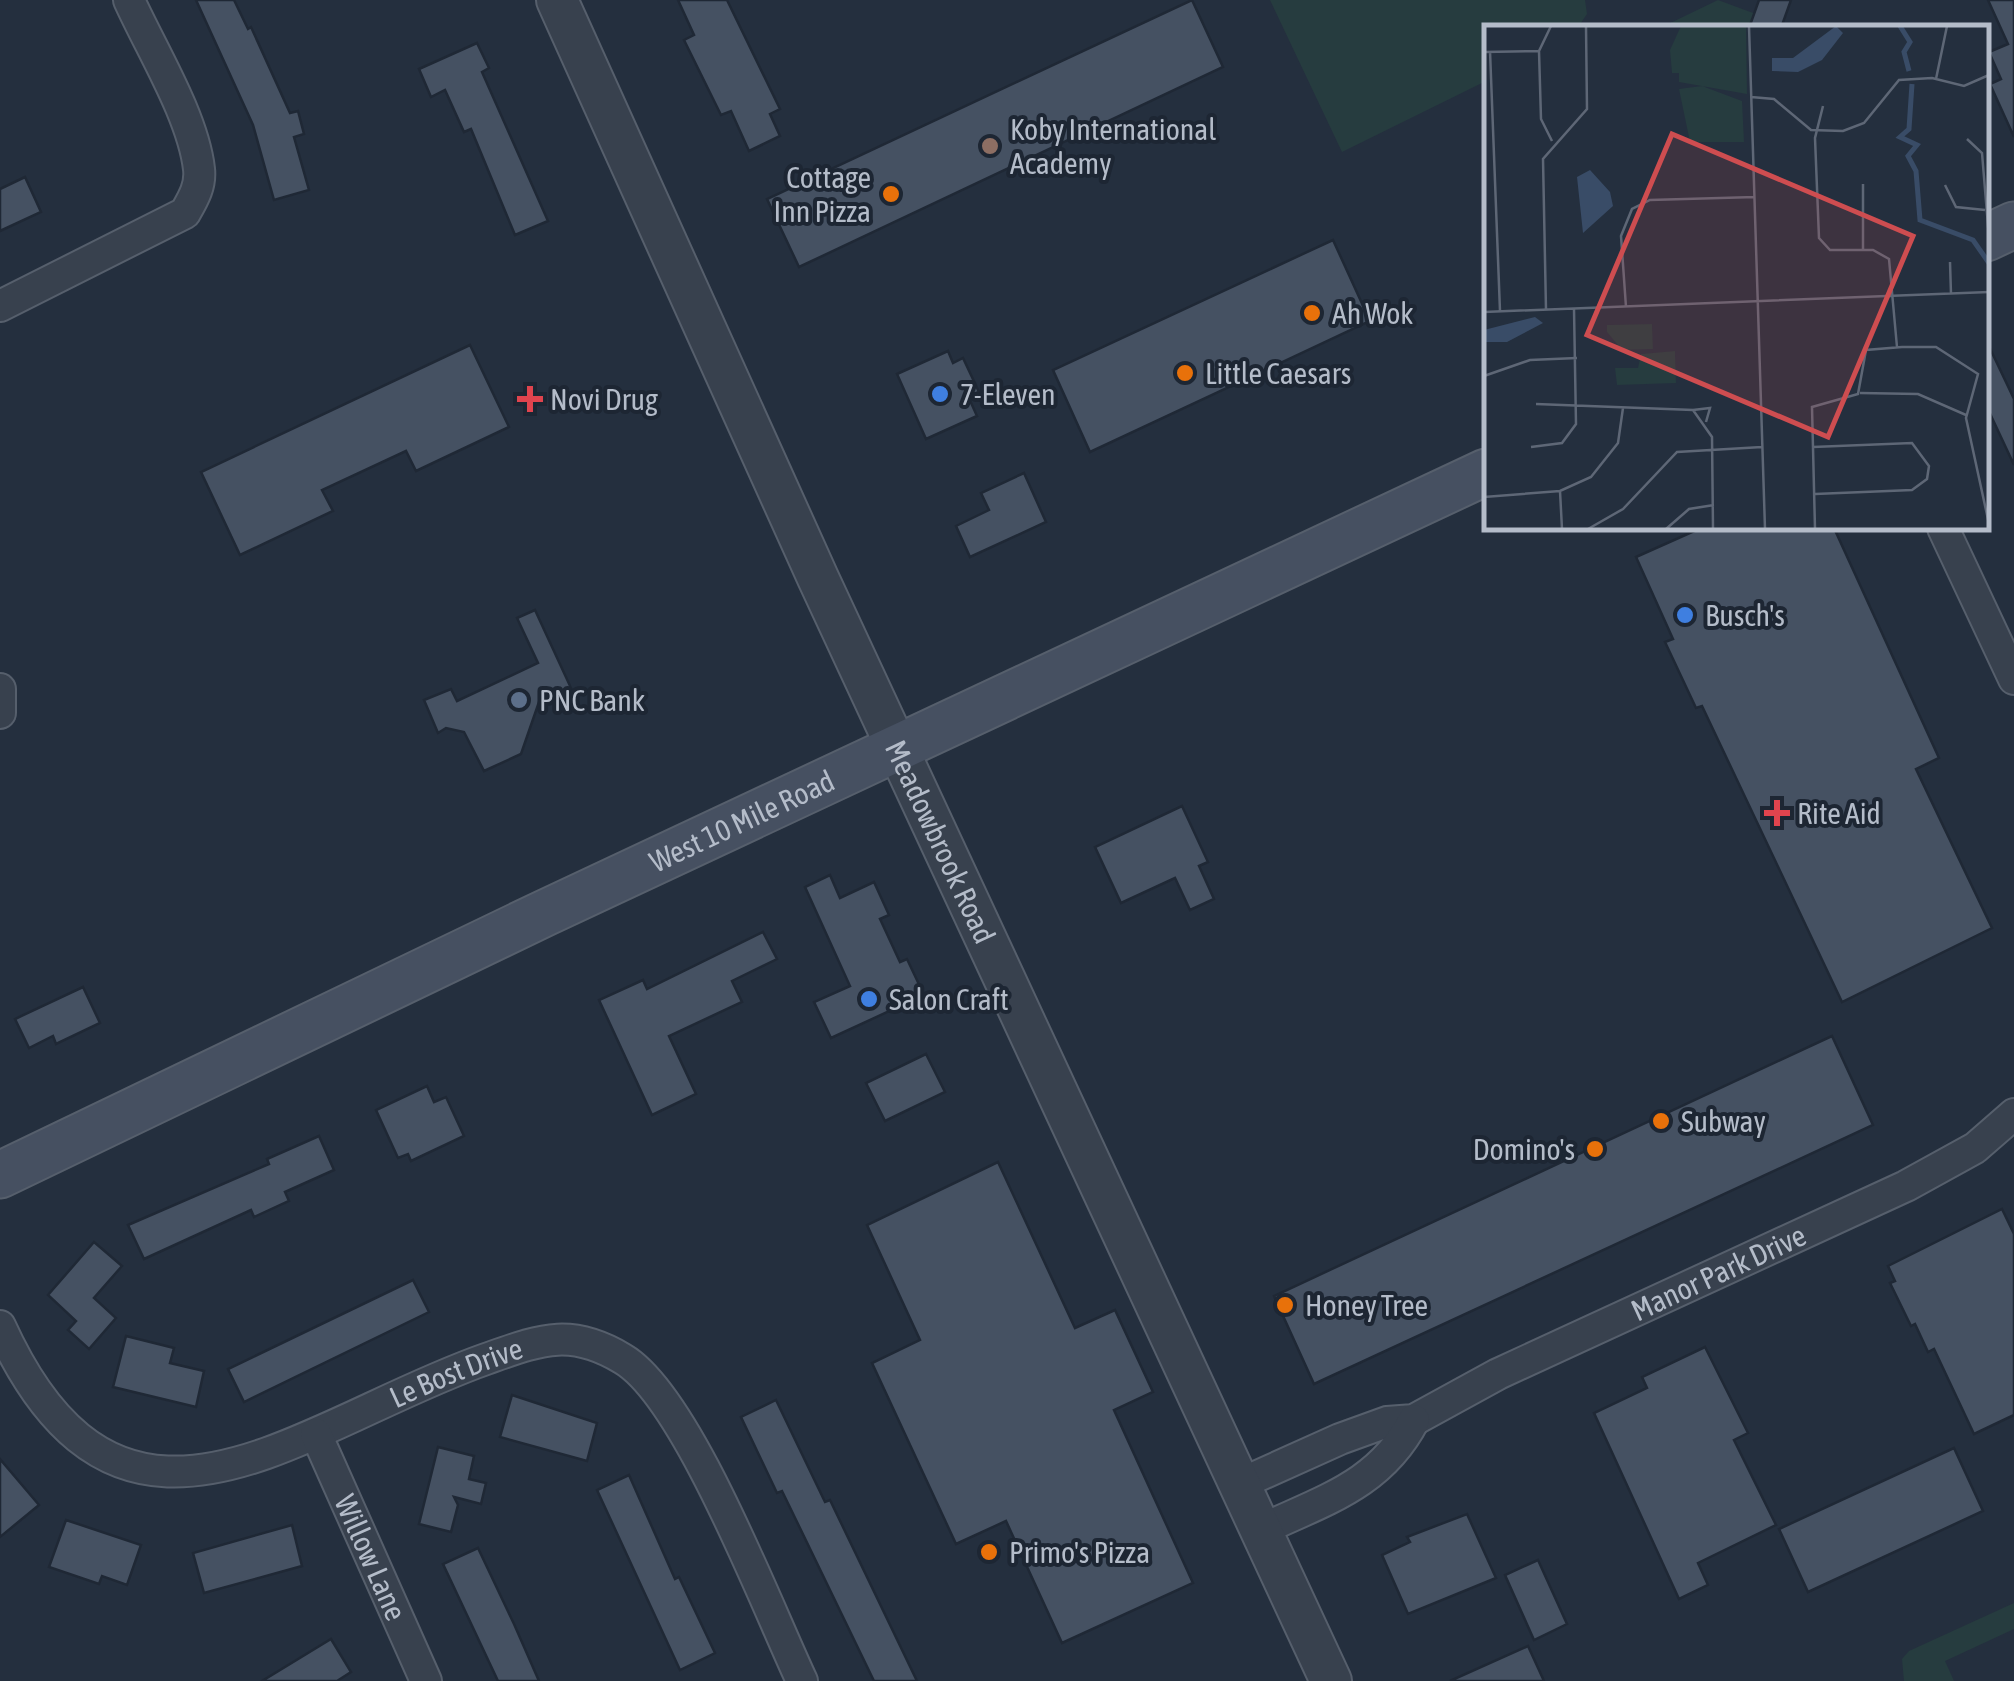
<svg xmlns="http://www.w3.org/2000/svg" width="2014" height="1681" font-family="'Asap Condensed',sans-serif">
<rect width="100%" height="100%" fill="#242f3e"/>
<!-- green -->
<g fill="#263c3f">
<path d="M 1270,0 L 1585,0 L 1587,14 L 1578,27 L 1486,28 L 1486,81 L 1342,152 Z"/>
<path d="M 1718,0 L 1791,27 L 1660,28 Z"/>
<path d="M 2014,1603 L 2014,1629 L 1945,1661 L 1954,1681 L 1904,1681 L 1902,1659 L 1909,1651 Z"/>
</g>
<!-- building -->
<g fill="#455162" stroke="#1f2835" stroke-width="2.5">
<path d="M 196,0 L 234,0 L 248,29 L 251,27 L 290,113 L 298,111 L 304,134 L 294,137 L 309,190 L 274,200 L 253,125 Z"/>
<path d="M 678,0 L 727,0 L 780,109 L 770,114 L 780,136 L 749,151 L 731,111 L 721,115 L 684,40 L 694,35 Z"/>
<path d="M 1192,0 L 1223,67 L 799,267 L 767,199 Z"/>
<path d="M 1759,0 L 1791,0 L 1781,28 L 1749,28 Z"/>
<path d="M 1988,0 L 2014,0 L 2014,137 L 1990,84 L 2001,79 L 1989,52 L 2008,44 Z"/>
<path d="M 477,43 L 489,68 L 482,72 L 548,221 L 515,235 L 471,129 L 464,132 L 445,90 L 431,97 L 419,69 Z"/>
<path d="M 25,177 L 41,212 L 0,231 L 0,189 Z"/>
<path d="M 1333,240 L 1370,321 L 1090,452 L 1053,370 Z"/>
<path d="M 1986,340 L 2014,399 L 2014,465 L 1986,405 Z"/>
<path d="M 470,345 L 509,427 L 416,471 L 406,451 L 322,490 L 333,511 L 240,555 L 201,472 Z"/>
<path d="M 948,351 L 953,363 L 963,358 L 979,392 L 968,396 L 977,416 L 926,439 L 897,374 Z"/>
<path d="M 1024,473 L 1046,522 L 970,557 L 956,526 L 989,510 L 981,493 Z"/>
<path d="M 1701,528 L 1834,528 L 1939,758 L 1916,769 L 1992,928 L 1842,1002 L 1702,706 L 1696,708 L 1665,642 L 1673,639 L 1636,557 Z"/>
<path d="M 535,610 L 571,688 L 539,702 L 521,754 L 484,771 L 464,732 L 446,728 L 438,733 L 424,700 L 451,689 L 457,701 L 538,663 L 517,618 Z"/>
<path d="M 1182,806 L 1208,862 L 1199,866 L 1214,899 L 1190,910 L 1175,878 L 1121,903 L 1095,847 Z"/>
<path d="M 830,875 L 840,898 L 874,882 L 889,915 L 880,919 L 900,962 L 907,959 L 924,995 L 831,1038 L 814,1002 L 850,986 L 805,887 Z"/>
<path d="M 763,932 L 777,959 L 732,981 L 742,1002 L 669,1036 L 696,1094 L 652,1115 L 599,1000 L 643,980 L 647,989 Z"/>
<path d="M 83,987 L 100,1023 L 56,1044 L 53,1036 L 29,1048 L 15,1019 Z"/>
<path d="M 1832,1036 L 1873,1125 L 1314,1384 L 1274,1296 Z"/>
<path d="M 926,1054 L 945,1092 L 885,1121 L 866,1083 Z"/>
<path d="M 427,1086 L 434,1102 L 446,1097 L 464,1136 L 411,1161 L 408,1154 L 398,1158 L 376,1110 Z"/>
<path d="M 319,1136 L 334,1170 L 285,1192 L 289,1201 L 254,1217 L 251,1210 L 144,1259 L 128,1225 L 269,1164 L 267,1159 Z"/>
<path d="M 998,1162 L 1075,1328 L 1115,1310 L 1153,1392 L 1114,1410 L 1193,1583 L 1062,1643 L 1006,1521 L 956,1544 L 872,1363 L 920,1340 L 867,1225 Z"/>
<path d="M 2002,1209 L 2014,1234 L 2014,1415 L 1974,1434 L 1934,1349 L 1928,1352 L 1915,1324 L 1911,1326 L 1890,1283 L 1895,1281 L 1888,1266 Z"/>
<path d="M 94,1242 L 122,1266 L 94,1298 L 116,1318 L 89,1349 L 68,1330 L 76,1321 L 48,1295 Z"/>
<path d="M 413,1280 L 429,1312 L 244,1402 L 228,1369 Z"/>
<path d="M 126,1336 L 174,1348 L 170,1363 L 204,1371 L 196,1407 L 113,1387 Z"/>
<path d="M 1705,1347 L 1748,1433 L 1734,1440 L 1776,1525 L 1698,1563 L 1708,1585 L 1679,1599 L 1594,1413 L 1647,1388 L 1642,1377 Z"/>
<path d="M 512,1395 L 597,1423 L 587,1461 L 500,1437 Z"/>
<path d="M 776,1400 L 825,1502 L 830,1500 L 917,1681 L 874,1681 L 782,1491 L 777,1493 L 741,1417 Z"/>
<path d="M 438,1447 L 474,1456 L 469,1479 L 486,1483 L 481,1504 L 454,1497 L 458,1505 L 451,1532 L 419,1524 Z"/>
<path d="M 1954,1448 L 1983,1511 L 1808,1592 L 1779,1529 Z"/>
<path d="M 0,1459 L 39,1505 L 0,1537 Z"/>
<path d="M 629,1475 L 675,1579 L 679,1577 L 715,1653 L 680,1670 L 597,1490 Z"/>
<path d="M 1467,1514 L 1496,1578 L 1408,1614 L 1382,1555 L 1410,1542 L 1407,1537 Z"/>
<path d="M 66,1520 L 141,1545 L 127,1585 L 102,1576 L 99,1584 L 49,1567 Z"/>
<path d="M 292,1525 L 302,1566 L 204,1593 L 193,1553 Z"/>
<path d="M 478,1548 L 514,1624 L 539,1681 L 498,1681 L 443,1564 Z"/>
<path d="M 1538,1560 L 1567,1624 L 1534,1640 L 1505,1575 Z"/>
<path d="M 331,1639 L 351,1672 L 337,1681 L 262,1681 Z"/>
<path d="M 1528,1646 L 1544,1681 L 1450,1681 Z"/>
</g>
<g fill="none" stroke-linecap="round" stroke-linejoin="round">
<defs>
<g id="minor">
<path d="M 0,306 L 185,213 C 193,199 201,186 199,169 C 193,116 151,49 129,0"/>
<path d="M 1943,528 L 2014,679"/>
<path d="M 0,689 L 0,713"/>
<path id="s1" d="M 0,1326 C 121,1592 298,1425 486,1359 C 540,1340 570,1327 623,1359 C 687,1397 767,1607 802,1681"/>
<path id="s2" d="M 316,1434 L 426,1681"/>
<path id="s3" d="M 1240,1484 L 1340,1439 L 1387,1422 L 1414,1420 L 1498,1374 L 1906,1186 L 1975,1148 L 2014,1114"/>
<path d="M 1261,1530 C 1324,1500 1380,1485 1414,1420"/>
</g>
<g id="tertiary">
<path id="s4" d="M 557,0 L 818,578 L 1331,1681"/>
</g>
<g id="secondary">
<path d="M 1986,238 L 2014,225"/>
<path id="s5" d="M 0,1175 L 545,913 L 1486,472"/>
</g>
</defs>
<!-- minor casing -->
<use href="#minor" stroke="#565f6c" stroke-width="34"/>
<!-- tertiary casing -->
<use href="#tertiary" stroke="#565f6c" stroke-width="44"/>
<!-- secondary casing -->
<use href="#secondary" stroke="#565f6c" stroke-width="49"/>
<!-- minor -->
<use href="#minor" stroke="#38414e" stroke-width="30"/>
<!-- tertiary -->
<use href="#tertiary" stroke="#38414e" stroke-width="40"/>
<!-- secondary -->
<use href="#secondary" stroke="#465061" stroke-width="45"/>
</g>
<!-- markers -->
<circle fill="#8d6e63" stroke="#1d2633" stroke-width="4" cx="990" cy="146" r="10"/>
<g fill="#e8710a" stroke="#1d2633" stroke-width="4">
<circle cx="891" cy="194" r="10"/>
<circle cx="1312" cy="313" r="10"/>
<circle cx="1185" cy="373" r="10"/>
<circle cx="1661" cy="1121" r="10"/>
<circle cx="1595" cy="1149" r="10"/>
<circle cx="1285" cy="1305" r="10"/>
<circle cx="989" cy="1552" r="10"/>
</g>
<g fill="#3f7fe0" stroke="#1d2633" stroke-width="4">
<circle cx="940" cy="394" r="10"/>
<circle cx="1685" cy="615" r="10"/>
<circle cx="869" cy="999" r="10"/>
</g>
<g fill="#e0444e" stroke="#1d2633" stroke-width="4">
<path d="M525 384h10v10h10v10h-10v10h-10v-10h-10v-10h10z"/>
<path d="M1772 798h10v10h10v10h-10v10h-10v-10h-10v-10h10z"/>
</g>
<circle fill="#5c6f8a" stroke="#1d2633" stroke-width="4" cx="519" cy="700" r="10"/>
<g text-anchor="middle" dominant-baseline="central" stroke-width="8" stroke-linejoin="round" paint-order="stroke">
<!-- poi labels -->
<g font-size="30" fill="#b4bcc9" stroke="#1d2633" text-anchor="start">
<text x="1010" y="129">Koby International<tspan x="1010" dy="34">Academy</tspan></text>
<text x="871" y="177" text-anchor="end">Cottage<tspan x="871" dy="34">Inn Pizza</tspan></text>
<text x="1332" y="313">Ah Wok</text>
<text x="1205" y="373">Little Caesars</text>
<text x="960" y="394">7-Eleven</text>
<text x="550" y="399">Novi Drug</text>
<text x="1705" y="615">Busch's</text>
<text x="539" y="700">PNC Bank</text>
<text x="1797" y="813">Rite Aid</text>
<text x="889" y="999">Salon Craft</text>
<text x="1681" y="1121">Subway</text>
<text x="1575" y="1149" text-anchor="end">Domino's</text>
<text x="1305" y="1305">Honey Tree</text>
<text x="1009" y="1552">Primo's Pizza</text>
</g>
<!-- street labels -->
<g font-size="30" fill="#b4bcc9" stroke="#1d2633">
<text stroke="none"><textPath href="#s5" startOffset="822">West 10 Mile Road</textPath></text>
<text stroke="none"><textPath href="#s4" startOffset="925">Meadowbrook Road</textPath></text>
<text stroke="none"><textPath href="#s3" startOffset="525">Manor Park Drive</textPath></text>
<text stroke="none"><textPath href="#s1" startOffset="542">Le Bost Drive</textPath></text>
<text stroke="none"><textPath href="#s2" startOffset="135">Willow Lane</textPath></text>
</g>
</g>
<!-- overview -->
<g transform="translate(1484 25)">
<rect width="505" height="505" fill="#242f3e"/>
<path d="M 197,1 L 262,1 L 263,69 L 195,57 L 195,48 L 188,48 L 186,25 ZM 218,61 L 258,76 L 260,117 L 206,117 L 195,64 ZM 168,299 L 169,324 L 138,325 L 123,307 L 123,300 ZM 191,326 L 192,358 L 133,360 L 131,343 L 154,343 L 157,329 Z" fill="#263c3f"/>
<path d="M 352,1 L 359,8 L 338,35 L 314,47 L 288,46 L 288,33 L 309,33 ZM 106,145 L 126,167 L 129,181 L 99,208 L 93,152 ZM 51,292 L 59,298 L 23,317 L 0,317 L 0,305 Z" fill="#394c67"/>
<path fill="none" stroke="#394c67" stroke-width="5" d="M 416,1 L 426,17 L 420,27 L 425,46M 428,59 L 425,104 L 416,112 L 433,120 L 424,131 L 432,146 L 436,195 L 489,215 L 505,238"/>
<path fill="none" stroke="#5e6776" stroke-width="2.5" d="M 265,1 L 281,504M 6,26 L 16,286M 55,26 L 57,94 L 68,116M 0,27 L 55,26 L 67,1M 452,54 L 463,1M 267,72 L 290,74 L 327,105 L 359,106 L 380,98 L 415,55 L 448,53 L 480,61 L 505,50M 339,81 L 331,113 L 335,213 L 346,225 L 389,225 L 405,234 L 413,322M 483,114 L 498,128 L 505,213M 461,160 L 472,182 L 501,185M 379,225 L 379,159M 466,237 L 467,269M 142,282 L 137,211 L 148,184 L 166,175 L 271,172M 62,285 L 59,134 L 103,84 L 102,1M 0,287 L 505,267M 0,351 L 46,335 L 93,333M 376,368 L 434,369 L 482,390M 52,379 L 209,385 L 228,412 L 229,503M 209,385 L 226,383 L 222,397M 47,422 L 78,418 L 92,399 L 90,284M 329,422 L 428,418 L 445,441 L 443,454 L 428,465 L 331,469M 76,466 L 78,504M 0,472 L 76,466 L 107,452 L 134,418 L 139,383M 104,504 L 139,484 L 193,427 L 278,422M 182,504 L 205,484 L 230,480M 331,504 L 328,382 L 374,369 L 382,325 L 418,322 L 452,322 L 494,349 L 482,393 L 505,499"/>
<path fill="#ce4d50" fill-opacity="0.15" stroke="#ce4d50" stroke-width="5" d="M 188,109 L 429,211 L 344,412 L 103,310 Z"/>
<rect width="505" height="505" fill="none" stroke="#b4bcc9" stroke-width="5"/>
</g>
</svg>
